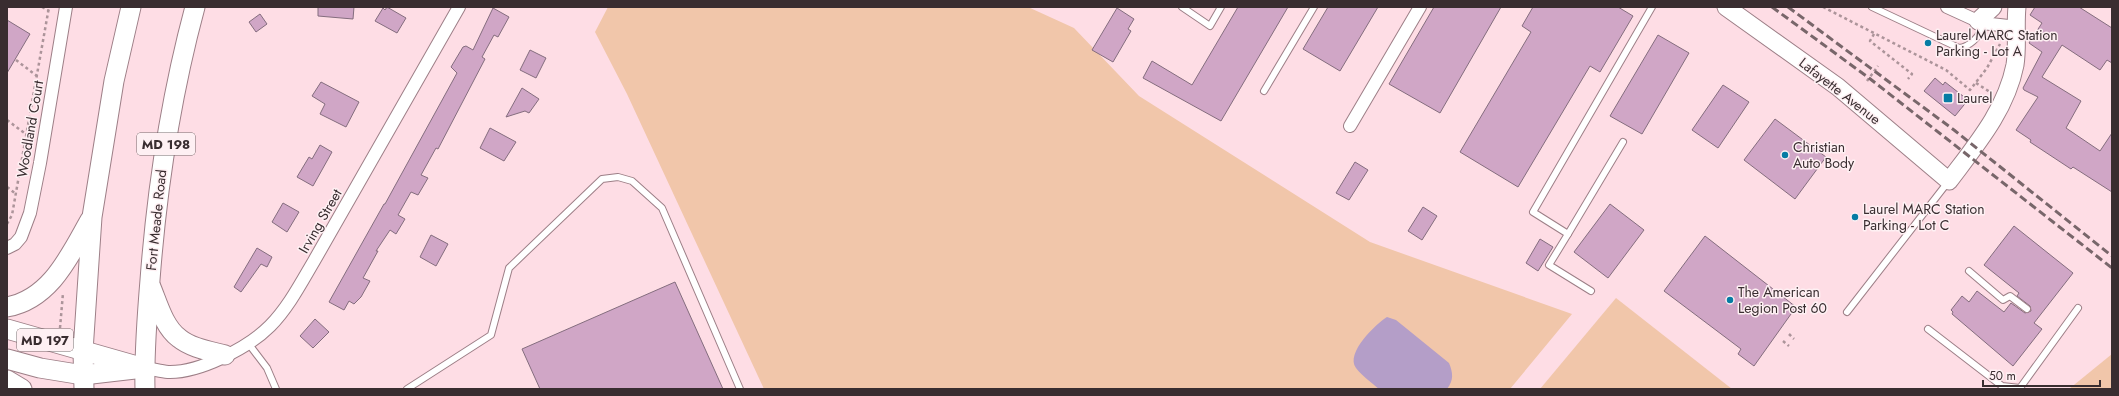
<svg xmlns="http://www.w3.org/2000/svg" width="2119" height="396" font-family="Jost,sans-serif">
<rect width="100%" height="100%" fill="#fedde5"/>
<!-- green -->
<g fill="#f1c6aa">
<path d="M 608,7 L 1028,7 L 1074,28 L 1139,96 L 1370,242 L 1572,314 L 1510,389 L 764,389 L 627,94 L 595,32 Z"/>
<path d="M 1616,298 L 1732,389 L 1540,389 Z"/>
<path d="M 2112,354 L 2112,389 L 2069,389 Z"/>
</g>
<!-- water -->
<path fill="#b49ec8" d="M 1387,317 L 1396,320 L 1449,363 C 1453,373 1454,380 1447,389 L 1379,389 C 1372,383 1362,376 1356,368 C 1345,353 1376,324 1387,317 Z"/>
<!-- building -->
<g fill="#d0a6c6" stroke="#846d7e">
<path d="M 318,7 L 354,7 L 353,19 L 318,16 Z"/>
<path d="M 387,7 L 406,18 L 397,33 L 375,21 L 383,8 L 385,10 Z"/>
<path d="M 1238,7 L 1288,7 L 1221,121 L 1143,78 L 1152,61 L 1192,85 Z"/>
<path d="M 1328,7 L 1378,7 L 1340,71 L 1303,49 Z"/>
<path d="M 1434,7 L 1501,7 L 1440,113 L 1389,84 Z"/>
<path d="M 1533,7 L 1618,7 L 1633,16 L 1600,72 L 1590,66 L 1518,187 L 1460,152 L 1531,32 L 1522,26 Z"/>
<path d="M 2035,7 L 2079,7 L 2112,28 L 2112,63 L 2107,60 L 2100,70 L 2062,45 L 2042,77 L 2081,101 L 2066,128 L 2100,151 L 2112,133 L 2112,192 L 2073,167 L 2071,169 L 2030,142 L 2031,140 L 2016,130 L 2038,97 L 2024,90 L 2023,88 L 2042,52 L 2029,43 L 2042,23 L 2030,15 Z"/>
<path d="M 493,8 L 509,17 L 498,37 L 494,35 L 482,57 L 485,59 L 438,149 L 436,148 L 421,175 L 428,178 L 418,195 L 411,192 L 398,215 L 405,219 L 396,234 L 390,230 L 376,251 L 378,251 L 363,278 L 370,281 L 361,297 L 354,304 L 349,301 L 344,310 L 329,302 L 384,204 L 385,204 L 457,73 L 451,67 L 463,47 L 466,46 L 473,50 Z"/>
<path d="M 1117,8 L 1134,19 L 1128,29 L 1131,31 L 1113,62 L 1092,50 Z"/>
<path d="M 260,14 L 267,24 L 256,32 L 249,22 Z"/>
<path d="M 7,20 L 30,34 L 7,73 Z"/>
<path d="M 1658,35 L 1689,53 L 1642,134 L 1610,116 Z"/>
<path d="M 530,50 L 546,58 L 536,78 L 520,70 Z"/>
<path d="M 1935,78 L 1943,85 L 1945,82 L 1968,100 L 1955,116 L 1924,91 Z"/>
<path d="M 321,82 L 359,102 L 346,127 L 320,114 L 325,104 L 312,96 Z"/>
<path d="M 1723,85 L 1749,102 L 1718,148 L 1692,130 Z"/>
<path d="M 522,88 L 539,99 L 529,113 L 525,111 L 506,117 Z"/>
<path d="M 1775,119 L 1826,157 L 1795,199 L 1744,160 Z"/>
<path d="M 490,128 L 516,142 L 504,161 L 480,148 Z"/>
<path d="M 320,145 L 332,152 L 313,186 L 297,177 L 309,157 L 312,159 Z"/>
<path d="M 1355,162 L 1368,170 L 1349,200 L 1336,193 Z"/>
<path d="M 283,203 L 299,212 L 287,232 L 272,222 Z"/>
<path d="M 1610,204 L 1644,230 L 1608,278 L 1574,252 Z"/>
<path d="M 1423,207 L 1437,216 L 1422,240 L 1408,231 Z"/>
<path d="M 2014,226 L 2073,273 L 2034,323 L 2042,329 L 2013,366 L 1952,314 L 1953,312 L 1951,310 L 1962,296 L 1969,302 L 1977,291 L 2004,312 L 2011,303 L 2025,313 L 2031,311 L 2030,306 L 2017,296 L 2019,293 L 1984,265 Z"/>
<path d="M 431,235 L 448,244 L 436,266 L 420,257 Z"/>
<path d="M 1705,236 L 1796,307 L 1754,366 L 1738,354 L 1741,349 L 1664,291 Z"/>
<path d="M 1540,239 L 1553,247 L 1538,271 L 1526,263 Z"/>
<path d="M 257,248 L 272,257 L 267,267 L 261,264 L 241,292 L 234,287 Z"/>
<path d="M 675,282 L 723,389 L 540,389 L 522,349 Z"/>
<path d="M 315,319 L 329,332 L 313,348 L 300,336 Z"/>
</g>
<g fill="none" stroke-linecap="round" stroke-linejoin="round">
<defs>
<g id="lane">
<path d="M 1182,7 L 1210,26 L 1221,7"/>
<path d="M 1872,7 L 1959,48 C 1973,46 1979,34 1987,24"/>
<path d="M 1264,91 L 1314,7"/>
<path d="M 1568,234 L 1623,142"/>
<path d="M 1969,271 L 2003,300 L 2010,296 L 2027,309"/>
<path d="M 1591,291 L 1549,265 L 1568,234 L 1533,212 L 1652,7"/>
<path d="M 1847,312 L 1948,182"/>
<path d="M 1928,329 L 2002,386 L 2020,388 L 2078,308"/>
<path d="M 248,343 L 267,368 L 276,389"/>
<path d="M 407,389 L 491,335 L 509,268 L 602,179 L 618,177 L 632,181 L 662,208 L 740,389"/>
</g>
<g id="street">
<path d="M 1947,7 L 1982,23 L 2017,27"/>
<path d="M 1350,126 L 1420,7"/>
<path d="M 7,248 L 15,244 L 21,237 L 30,213 L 40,163 L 66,7"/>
<path d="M 144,368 C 152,369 160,371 168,372 C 199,373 248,348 270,326 C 288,308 301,283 314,261 L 459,7"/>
</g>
<g id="secondary">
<path d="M 1726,7 L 1838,87 L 1949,181 C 1976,145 2006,110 2015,65 C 2018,46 2015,26 2017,7"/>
<path d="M 1978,21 L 1993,7"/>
</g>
<g id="primary">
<path d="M 151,287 C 158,304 164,327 179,338 C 191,348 210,351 225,355"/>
<path d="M 7,307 C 51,299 70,255 90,220"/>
<path d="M 7,329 L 144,368"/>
<path d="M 7,359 L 40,368 L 83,375 L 135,369"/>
<path d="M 7,380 L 22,389"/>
<path d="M 84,389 L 83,351 L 92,217 L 114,81 L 131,7"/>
<path d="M 145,389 C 144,352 147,316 150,280 C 157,187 171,96 195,7"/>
</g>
</defs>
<!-- lane casing -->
<use href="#lane" stroke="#9d7f87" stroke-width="8"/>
<!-- street casing -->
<use href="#street" stroke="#9d7f87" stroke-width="14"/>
<!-- secondary casing -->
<use href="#secondary" stroke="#9d7f87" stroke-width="19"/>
<!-- primary casing -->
<use href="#primary" stroke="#9d7f87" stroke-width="21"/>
<!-- path -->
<g stroke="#ac949a" stroke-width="2.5" stroke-dasharray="3 3" stroke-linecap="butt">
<path d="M 42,7 L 49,11"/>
<path d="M 1823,7 L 1946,70 L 1970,90 L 1987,68 L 2000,44"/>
<path d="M 1874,34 L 1870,41 L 1912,74 L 1908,79"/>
<path d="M 16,60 L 37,76"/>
<path d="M 1867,81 L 1878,66"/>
<path d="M 1976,83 L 1990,92"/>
<path d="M 7,120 L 27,135"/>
<path d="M 7,187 L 16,194"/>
<path d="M 7,224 L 12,215 L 49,7"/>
<path d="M 60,328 L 63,293"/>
<path d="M 1789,334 L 1794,339"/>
<path d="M 1783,341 L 1789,346"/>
</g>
<!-- lane -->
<use href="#lane" stroke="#fff" stroke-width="6"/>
<!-- street -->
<use href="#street" stroke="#fff" stroke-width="12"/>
<!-- secondary -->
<use href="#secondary" stroke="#fff" stroke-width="17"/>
<!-- primary -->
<use href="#primary" stroke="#fff" stroke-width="19"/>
<!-- rail -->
<g stroke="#78666a" stroke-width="3" stroke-dasharray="8 4" stroke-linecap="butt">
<path d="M 1772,7 L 1869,78 L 2112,268"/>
<path d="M 1788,7 L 1954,130 L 2112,256"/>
</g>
</g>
<!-- markers -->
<g fill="#067ca4" stroke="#fef0f3" stroke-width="1.5">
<circle cx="1928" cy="43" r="4"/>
<rect x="1943" y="93" width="10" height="10" rx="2"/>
<circle cx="1785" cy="155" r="4"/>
<circle cx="1855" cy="217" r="4"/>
<circle cx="1730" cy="300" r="4"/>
</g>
<g text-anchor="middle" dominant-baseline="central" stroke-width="3" stroke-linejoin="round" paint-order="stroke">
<!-- shield labels -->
<g fill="#fef0f3" stroke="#74686a" stroke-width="1">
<rect x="137" y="133" width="58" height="22" rx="3"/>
<rect x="17" y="329" width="56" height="22" rx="3"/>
</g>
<g font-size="13" font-weight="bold" fill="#392d30">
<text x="166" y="144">MD 198</text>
<text x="45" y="340">MD 197</text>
</g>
<!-- poi labels -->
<g font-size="14" fill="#392d30" stroke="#fef0f3" text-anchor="start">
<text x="1936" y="35">Laurel MARC Station<tspan x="1936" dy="16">Parking - Lot A</tspan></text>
<text x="1957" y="98">Laurel</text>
<text x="1793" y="147">Christian<tspan x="1793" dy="16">Auto Body</tspan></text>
<text x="1863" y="209">Laurel MARC Station<tspan x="1863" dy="16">Parking - Lot C</tspan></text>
<text x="1738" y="292">The American<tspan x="1738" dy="16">Legion Post 60</tspan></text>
</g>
<!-- street labels -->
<g font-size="14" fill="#392d30" stroke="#fef0f3">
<text transform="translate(1840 91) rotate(38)">Lafayette Avenue</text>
<text transform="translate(30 129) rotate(-80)">Woodland Court</text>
<text transform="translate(156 220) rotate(-84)">Fort Meade Road</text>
<text transform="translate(320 221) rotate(-60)">Irving Street</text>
</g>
</g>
<!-- border -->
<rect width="2119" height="396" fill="none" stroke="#392d30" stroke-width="16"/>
<!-- scale -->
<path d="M1983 380v6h117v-6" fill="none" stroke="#392d30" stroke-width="2"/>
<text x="1989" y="380" font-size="12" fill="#392d30" stroke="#fef0f3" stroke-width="3" paint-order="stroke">50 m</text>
</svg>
